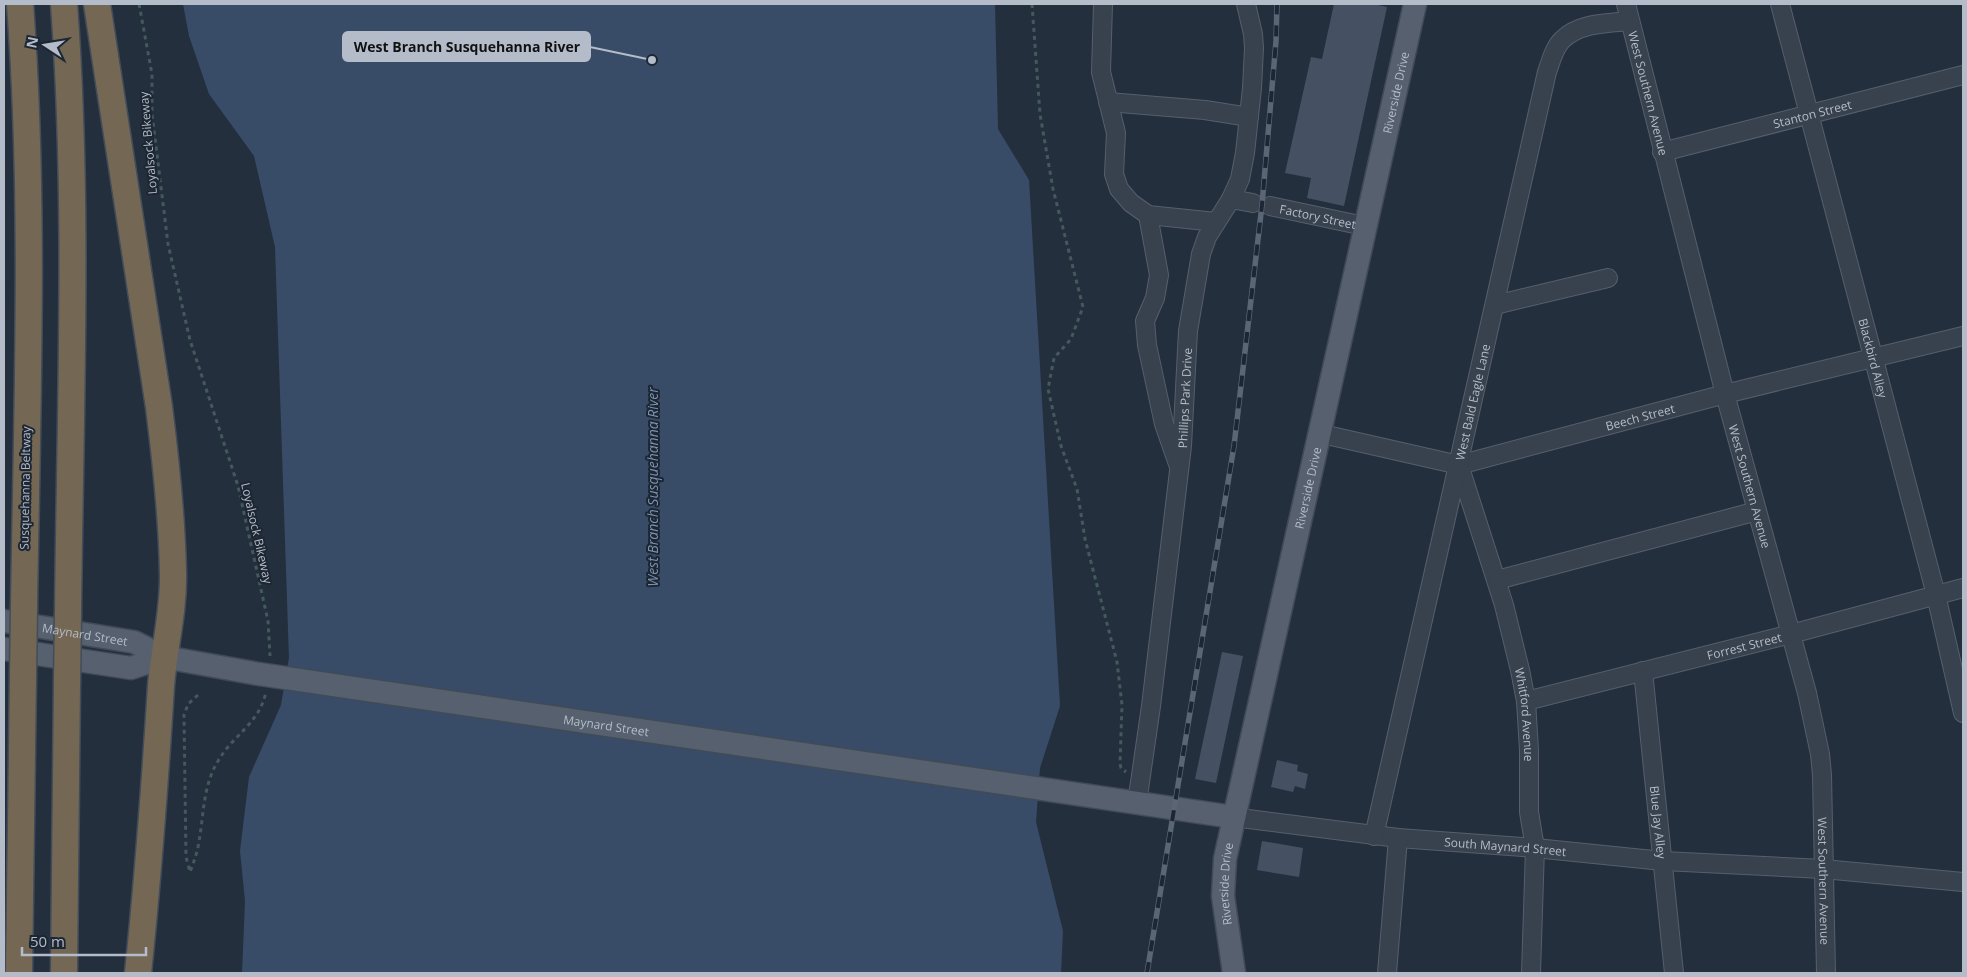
<svg xmlns="http://www.w3.org/2000/svg" width="1967" height="977" font-family="'Open Sans',sans-serif">
<rect width="100%" height="100%" fill="#242f3e"/>
<!-- water -->
<path fill="#394c67" d="M 183,4 L 995,4 L 998,129 L 1029,180 L 1060,706 L 1040,768 L 1036,822 L 1063,931 L 1061,973 L 242,973 L 245,901 L 240,851 L 249,777 L 281,705 L 289,658 L 275,247 L 254,156 L 209,94 L 189,36 Z"/>
<!-- building -->
<g fill="#455162">
<path d="M 1334,4 L 1373,4 L 1387,7 L 1344,206 L 1307,198 L 1311,178 L 1285,173 L 1311,57 L 1322,59 Z"/>
<path d="M 1222,652 L 1243,656 L 1216,783 L 1195,779 Z"/>
<path d="M 1277,760 L 1298,765 L 1297,771 L 1308,774 L 1305,789 L 1295,786 L 1293,792 L 1271,787 Z"/>
<path d="M 1262,841 L 1303,848 L 1299,877 L 1257,870 Z"/>
</g>
<g fill="none" stroke-linecap="round" stroke-linejoin="round">
<defs>
<g id="minor">
<path d="M 1103,4 L 1101,72 L 1116,133 L 1114,174 L 1119,189 L 1131,203 L 1148,215 L 1216,222"/>
<path id="s1" d="M 1626,4 L 1725,394 L 1807,693 L 1820,754 L 1822,775 L 1826,973"/>
<path id="s2" d="M 1780,4 L 1936,595 L 1963,713"/>
<path d="M 1108,102 L 1205,110 L 1249,117"/>
<path id="s3" d="M 1662,152 L 1963,75"/>
<path d="M 1231,199 L 1253,203"/>
<path id="s4" d="M 1270,206 L 1364,226"/>
<path d="M 1148,215 L 1159,275 L 1155,298 L 1145,321 L 1147,345 L 1164,424 L 1178,464"/>
<path d="M 1495,305 L 1608,278"/>
<path id="s5" d="M 1318,433 L 1459,465 L 1725,394 L 1963,336"/>
<path id="s6" d="M 1459,465 L 1504,605 L 1520,670 L 1526,701 L 1529,750 L 1529,812 L 1535,848 L 1531,973"/>
<path d="M 1497,580 L 1757,511"/>
<path id="s7" d="M 1643,671 L 1674,973"/>
<path id="s8" d="M 1526,701 L 1791,634 L 1963,588"/>
<path id="s9" d="M 1137,803 L 1151,706 L 1182,446 L 1188,331 L 1201,254 L 1207,237 L 1231,199 L 1240,179 L 1245,153 L 1252,88 L 1254,48 L 1253,34 L 1246,4"/>
<path id="s10" d="M 1233,817 L 1398,838 L 1535,848 L 1663,861 L 1823,869 L 1963,882"/>
<path id="s11" d="M 1374,836 L 1547,72 C 1551,61 1554,48 1562,40 C 1579,23 1607,23 1630,21"/>
<path d="M 1387,973 L 1398,838"/>
</g>
<g id="major">
<path id="s12" d="M 4,621 L 134,642 L 164,657 L 259,674"/>
<path d="M 4,649 L 131,668 L 164,657"/>
<path id="s13" d="M 340,686 L 1233,817"/>
<path id="s14" d="M 1234,973 L 1223,896 L 1225,859 L 1415,4"/>
</g>
<g id="highway">
<path d="M 20,4 C 35,204 27,406 24,607"/>
<path d="M 64,4 C 79,207 70,410 68,614"/>
<path d="M 97,4 L 159,407 C 166,462 172,517 173,573 C 174,611 164,648 161,686 C 155,782 148,878 138,973"/>
<path d="M 19,973 L 23,676"/>
<path d="M 64,973 L 67,683"/>
</g>
</defs>
<!-- minor casing -->
<use href="#minor" stroke="#565f6c" stroke-width="20"/>
<!-- major casing -->
<use href="#major" stroke="#414a57" stroke-width="25"/>
<!-- highway casing -->
<use href="#highway" stroke="#434c59" stroke-width="29"/>
<!-- path -->
<g stroke="#44595c" stroke-width="3" stroke-dasharray="4 4" stroke-linecap="butt">
<path d="M 139,4 L 152,74 L 152,114 L 168,244 L 190,340 L 238,486 L 268,621 L 270,656"/>
<path d="M 1032,4 L 1040,114 L 1053,189 L 1083,307 L 1071,339 L 1054,358 L 1048,389 L 1061,446 L 1077,489 L 1085,539 L 1117,662 L 1122,705 L 1120,764 L 1121,768 L 1126,772"/>
<path d="M 198,695 L 188,704 L 184,715 L 186,857 L 190,872 C 193,864 196,856 198,847 C 204,818 202,787 218,761 C 233,735 259,724 266,692"/>
</g>
<!-- minor -->
<use href="#minor" stroke="#38414e" stroke-width="18"/>
<!-- major -->
<use href="#major" stroke="#56606e" stroke-width="22"/>
<!-- highway -->
<use href="#highway" stroke="#746855" stroke-width="26"/>
<defs>
<path id="rail" d="M 1147,973 L 1234,446 L 1262,205 L 1276,41 L 1277,4"/>
</defs>
<!-- rail casing -->
<use href="#rail" stroke="#5a6575" stroke-width="5.5"/>
<!-- rail -->
<use href="#rail" stroke="#1d2633" stroke-width="4" stroke-dasharray="11" stroke-linecap="butt"/>
<defs>
<path id="major-bridge" d="M 259,674 L 340,686"/>
<g id="highway-bridge">
<path d="M 23,676 L 24,607"/>
<path d="M 67,683 L 68,614"/>
</g>
</defs>
<!-- major-bridge casing -->
<use href="#major-bridge" stroke="#414a57" stroke-width="25" stroke-linecap="butt"/>
<!-- highway-bridge casing -->
<use href="#highway-bridge" stroke="#434c59" stroke-width="29" stroke-linecap="butt"/>
<!-- major-bridge -->
<use href="#major-bridge" stroke="#56606e" stroke-width="22"/>
<!-- highway-bridge -->
<use href="#highway-bridge" stroke="#746855" stroke-width="26"/>
</g>
<g text-anchor="middle" dominant-baseline="central" stroke-width="4" stroke-linejoin="round" paint-order="stroke">
<!-- street labels -->
<g font-size="12" fill="#b4bcc9" stroke="#1d2633">
<text stroke="none"><textPath href="#s14" startOffset="900">Riverside Drive</textPath></text>
<text stroke="none"><textPath href="#s1" startOffset="92">West Southern Avenue</textPath></text>
<text stroke="none"><textPath href="#s3" startOffset="155">Stanton Street</textPath></text>
<text transform="translate(148 143) rotate(-95)">Loyalsock Bikeway</text>
<text stroke="none"><textPath href="#s4" startOffset="49">Factory Street</textPath></text>
<text stroke="none"><textPath href="#s2" startOffset="366">Blackbird Alley</textPath></text>
<text stroke="none"><textPath href="#s9" startOffset="408">Phillips Park Drive</textPath></text>
<text stroke="none"><textPath href="#s11" startOffset="445">West Bald Eagle Lane</textPath></text>
<text stroke="none"><textPath href="#s5" startOffset="332">Beech Street</textPath></text>
<text stroke="none"><textPath href="#s1" startOffset="498">West Southern Avenue</textPath></text>
<text stroke="none"><textPath href="#s14" startOffset="495">Riverside Drive</textPath></text>
<text transform="translate(25 488) rotate(-89)">Susquehanna Beltway</text>
<text transform="translate(257 533) rotate(77)">Loyalsock Bikeway</text>
<text stroke="none"><textPath href="#s12" startOffset="82">Maynard Street</textPath></text>
<text stroke="none"><textPath href="#s8" startOffset="225">Forrest Street</textPath></text>
<text stroke="none"><textPath href="#s6" startOffset="259">Whitford Avenue</textPath></text>
<text stroke="none"><textPath href="#s13" startOffset="269">Maynard Street</textPath></text>
<text stroke="none"><textPath href="#s7" startOffset="152">Blue Jay Alley</textPath></text>
<text stroke="none"><textPath href="#s10" startOffset="274">South Maynard Street</textPath></text>
<text stroke="none"><textPath href="#s1" startOffset="902">West Southern Avenue</textPath></text>
<text stroke="none"><textPath href="#s14" startOffset="90">Riverside Drive</textPath></text>
</g>
<!-- water labels -->
<g font-size="14" font-style="italic" fill="#7c92b1" stroke="#1d2633">
<text transform="translate(652 487) rotate(-90)">West Branch Susquehanna River</text>
</g>
</g>
<!-- callouts -->
<path fill="none" stroke="#b4bcc9" stroke-width="2" d="M652 60L590 47"/>
<circle fill="#b4bcc9" stroke="#1d2633" stroke-width="2" cx="652" cy="60" r="5"/>
<rect fill="#b4bcc9" stroke="#b4bcc9" stroke-width="2" x="343" y="32" width="247" height="29" rx="5"/>
<g font-size="14" text-anchor="middle" font-weight="bold" fill="#111">
<text x="467" y="52">West Branch Susquehanna River</text>
</g>
<!-- border -->
<rect width="1967" height="977" fill="none" stroke="#b4bcc9" stroke-width="10"/>
<!-- north arrow -->
<g transform="translate(45 45) rotate(282)" stroke="#1d2633" stroke-width="4" paint-order="stroke">
<path d="M0-4L9 19L0 12L-9 19Z" fill="#b4bcc9"/>
<text y="-8" font-size="14" font-weight="bold" text-anchor="middle" fill="#b4bcc9">N</text>
</g>
<!-- scale -->
<path d="M22 947v8h124v-8" fill="none" stroke="#b4bcc9" stroke-width="2.5"/>
<text x="30" y="947" font-size="15" fill="#b4bcc9" stroke="#1d2633" stroke-width="4" paint-order="stroke">50 m</text>
</svg>
